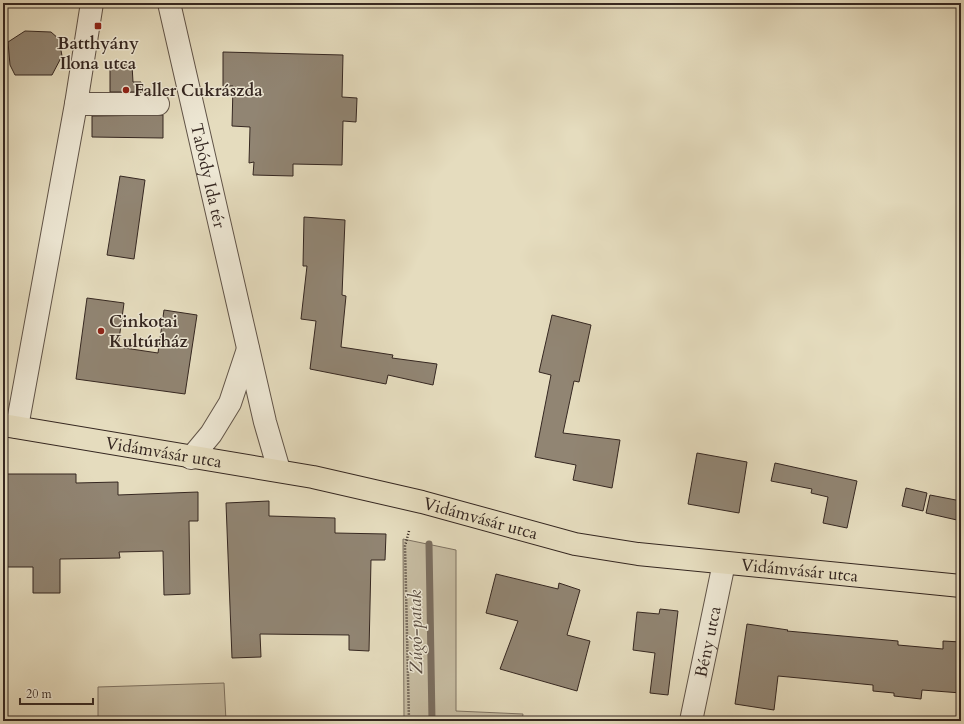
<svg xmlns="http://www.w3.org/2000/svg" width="964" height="724" font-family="Cardo,serif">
<rect width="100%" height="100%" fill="#e5dcbe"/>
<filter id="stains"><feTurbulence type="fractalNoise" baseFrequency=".005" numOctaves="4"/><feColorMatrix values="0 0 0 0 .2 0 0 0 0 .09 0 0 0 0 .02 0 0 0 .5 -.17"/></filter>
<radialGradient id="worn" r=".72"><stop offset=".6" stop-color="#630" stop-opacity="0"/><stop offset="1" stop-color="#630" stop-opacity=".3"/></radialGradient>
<!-- green -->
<g fill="#c7bda3" stroke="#7e7262">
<path d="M 403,539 L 456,550 L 456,711 L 523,714 L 522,721 L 404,721 Z"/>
<path d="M 224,683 L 226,721 L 98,721 L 98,687 Z"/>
</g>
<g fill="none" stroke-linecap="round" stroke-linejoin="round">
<!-- stream -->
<path stroke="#7b6e5f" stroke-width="7" d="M 429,544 L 432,721"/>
</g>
<!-- building -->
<g fill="#918573" stroke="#352721">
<path d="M 25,31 L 51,32 L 59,39 L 62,56 L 52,75 L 15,75 L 10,65 L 8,42 Z"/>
<path d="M 223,52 L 343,55 L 342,97 L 357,98 L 356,122 L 343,121 L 342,165 L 293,164 L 293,176 L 253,175 L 254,162 L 249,163 L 250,127 L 232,126 L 233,86 L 223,86 Z"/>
<path d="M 110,65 L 132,65 L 133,82 L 141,82 L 141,92 L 110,92 Z"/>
<path d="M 163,115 L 163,138 L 92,137 L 92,116 Z"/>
<path d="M 120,176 L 145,180 L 134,259 L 107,255 Z"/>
<path d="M 304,217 L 345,220 L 342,295 L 346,296 L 341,347 L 393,355 L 392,358 L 437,364 L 433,385 L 388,375 L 386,384 L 310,369 L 316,321 L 301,319 L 307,266 L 303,266 Z"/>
<path d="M 87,298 L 124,303 L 118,347 L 158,353 L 164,310 L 197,315 L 185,394 L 76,379 Z"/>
<path d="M 552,315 L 591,325 L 579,382 L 574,381 L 563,433 L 620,440 L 612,488 L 573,480 L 576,465 L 535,457 L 551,375 L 539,372 Z"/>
<path d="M 697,453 L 747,462 L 739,513 L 688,504 Z"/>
<path d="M 775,463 L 857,481 L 847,528 L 823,523 L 828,497 L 811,493 L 812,489 L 771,481 Z"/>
<path d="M 3,474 L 76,474 L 76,483 L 118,482 L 118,495 L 198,492 L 198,521 L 189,521 L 190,594 L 164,595 L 163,551 L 119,552 L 120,558 L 60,559 L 60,593 L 33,593 L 33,567 L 3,567 Z"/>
<path d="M 906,488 L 927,493 L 923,511 L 902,506 Z"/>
<path d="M 930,495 L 961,501 L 957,520 L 926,513 Z"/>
<path d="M 269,501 L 269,516 L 335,518 L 335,533 L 386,534 L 385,560 L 371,560 L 369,651 L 349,650 L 349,635 L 260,634 L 261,657 L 232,658 L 226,503 Z"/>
<path d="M 496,574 L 558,589 L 559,583 L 580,590 L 567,635 L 590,641 L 577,691 L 500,669 L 518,621 L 486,613 Z"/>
<path d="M 660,609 L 678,611 L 668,695 L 650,693 L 655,653 L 633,650 L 637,612 L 659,614 Z"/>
<path d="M 747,624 L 788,630 L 787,631 L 898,641 L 898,645 L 943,649 L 943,641 L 961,642 L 961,693 L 922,690 L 921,699 L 894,696 L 894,693 L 873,691 L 873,685 L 778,676 L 774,710 L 735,704 Z"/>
</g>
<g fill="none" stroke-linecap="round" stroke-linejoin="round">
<defs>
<g id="minor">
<path id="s1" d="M 169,3 L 265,422 L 279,470"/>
<path d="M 76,104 L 158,104"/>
<path d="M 17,427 L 76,104 L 92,3"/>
<path d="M 191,458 L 211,434 L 230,403 L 248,349"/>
<path id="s2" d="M 691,721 L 724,563"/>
</g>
<g id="major">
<path id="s3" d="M 3,425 L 313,477 L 422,502 L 575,544 L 638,554 L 961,586"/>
</g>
</defs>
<!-- minor casing -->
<use href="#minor" stroke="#615448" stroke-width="24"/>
<!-- major casing -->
<use href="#major" stroke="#352721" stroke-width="24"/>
<!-- path -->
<path stroke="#352721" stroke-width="2.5" stroke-dasharray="1 2" stroke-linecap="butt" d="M 409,531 L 405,546 L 409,721"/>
<!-- minor -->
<use href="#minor" stroke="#eee8d5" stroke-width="22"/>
<!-- major -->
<use href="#major" stroke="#e5dcbe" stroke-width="22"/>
</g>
<!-- markers -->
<g fill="#8f2418" stroke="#eee8d5" stroke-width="1.5">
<rect x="94" y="22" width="8" height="8" rx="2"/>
<circle cx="126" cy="90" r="4"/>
<circle cx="101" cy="331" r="4"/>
</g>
<g text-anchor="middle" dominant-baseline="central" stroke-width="3" stroke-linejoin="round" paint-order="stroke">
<!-- poi labels -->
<g font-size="17" font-weight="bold" fill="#352721" stroke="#eee8d5" text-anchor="start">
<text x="98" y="43" text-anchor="middle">Batthyány<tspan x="98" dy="20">Ilona utca</tspan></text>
<text x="134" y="90">Faller Cukrászda</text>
<text x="109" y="321">Cinkotai<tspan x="109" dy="20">Kultúrház</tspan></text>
</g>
<!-- street labels -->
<g font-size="17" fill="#352721" stroke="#eee8d5">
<text stroke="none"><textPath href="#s1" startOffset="177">Tabódy Ida tér</textPath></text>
<text stroke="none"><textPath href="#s3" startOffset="163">Vidámvásár utca</textPath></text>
<text stroke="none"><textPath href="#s3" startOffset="487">Vidámvásár utca</textPath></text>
<text stroke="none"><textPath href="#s3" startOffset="811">Vidámvásár utca</textPath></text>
<text stroke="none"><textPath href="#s2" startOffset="81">Bény utca</textPath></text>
</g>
<!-- water labels -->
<g font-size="18" font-style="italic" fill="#584b40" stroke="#eee8d5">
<text transform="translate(416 632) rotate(-91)">Zúgó-patak</text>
</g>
</g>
<!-- margin -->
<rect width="964" height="724" fill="none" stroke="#e5dcbe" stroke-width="16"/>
<rect x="4" y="4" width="956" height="716" fill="none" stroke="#352721" stroke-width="2"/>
<rect x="8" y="8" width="948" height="708" fill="none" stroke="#352721"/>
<!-- scale -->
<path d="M20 698v6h73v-6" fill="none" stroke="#352721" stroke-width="2"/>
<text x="26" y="698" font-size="12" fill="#352721" stroke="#eee8d5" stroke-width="3" paint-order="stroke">20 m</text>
<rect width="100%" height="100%" filter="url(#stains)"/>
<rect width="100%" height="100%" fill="url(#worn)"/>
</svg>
